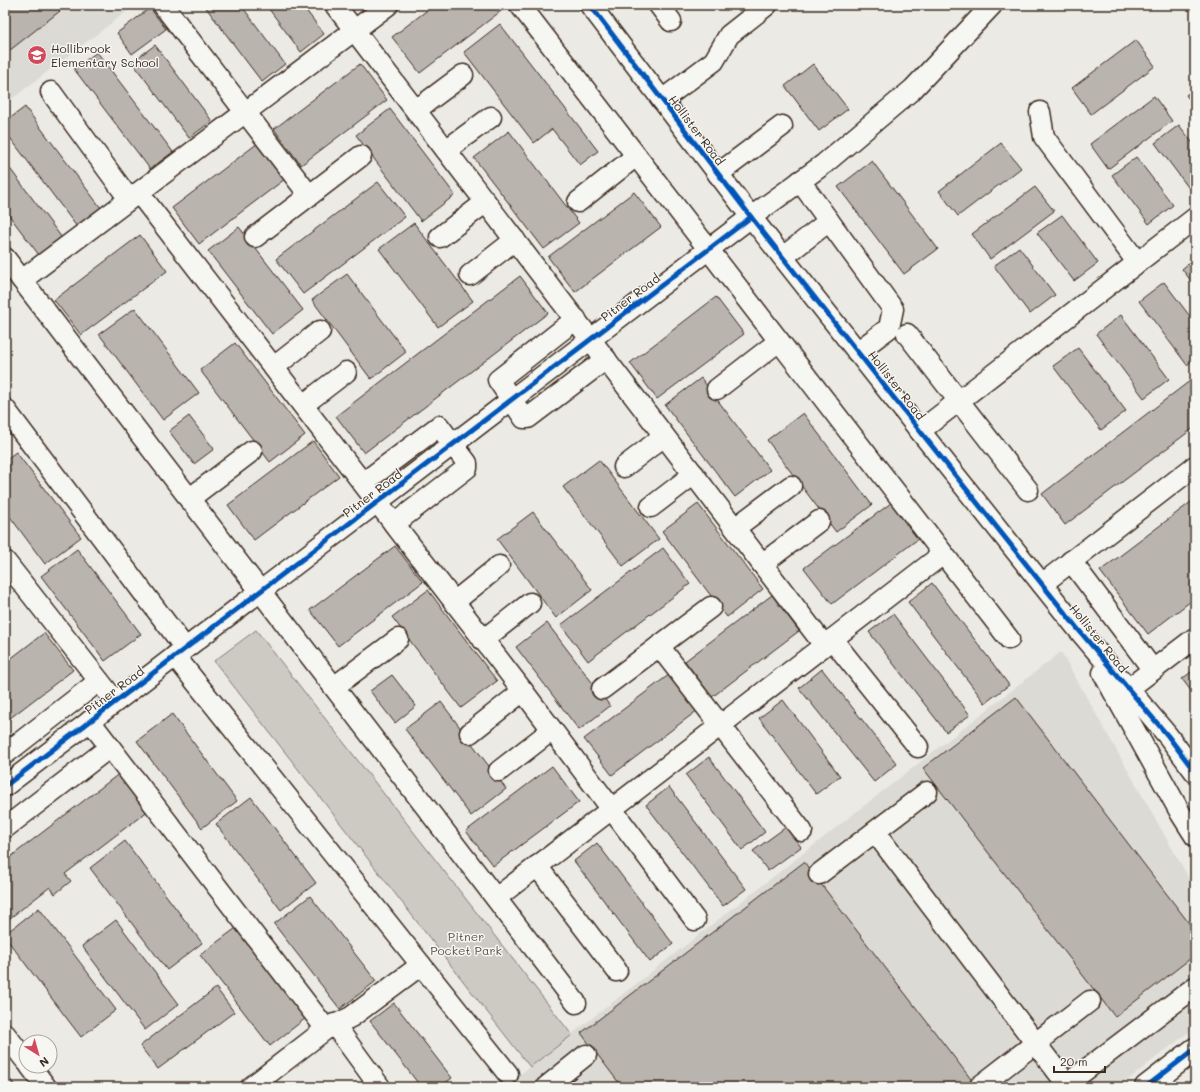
<svg xmlns="http://www.w3.org/2000/svg" width="1200" height="1092" font-family="Mali,sans-serif">
<rect width="100%" height="100%" fill="#ebeae5"/>
<filter id="ink" filterUnits="userSpaceOnUse"><feTurbulence type="fractalNoise" baseFrequency=".025" numOctaves="2"/><feDisplacementMap in="SourceGraphic" scale="8" xChannelSelector="R" yChannelSelector="G"/><feConvolveMatrix kernelMatrix="1 2 1 2 8 2 1 2 1" color-interpolation-filters="sRGB"/></filter>
<g filter="url(#ink)">
<!-- built -->
<g fill="#dcdad4">
<path d="M 5,5 L 135,5 L 5,104 Z"/>
<path d="M 1061,652 L 1195,889 L 1195,1027 L 1119,1087 L 504,1087 Z"/>
</g>
<!-- park -->
<path fill="#cdcac4" stroke="#847a71" d="M 256,630 L 572,1035 L 530,1067 L 214,661 Z"/>
<!-- building -->
<g fill="#bab4ae" stroke="#3b2a1e">
<path d="M 5,5 L 55,5 L 60,11 L 5,54 Z"/>
<path d="M 204,5 L 241,5 L 285,64 L 262,82 Z"/>
<path d="M 266,5 L 302,5 L 324,34 L 301,52 Z"/>
<path d="M 434,5 L 503,5 L 505,8 L 420,73 L 392,37 Z"/>
<path d="M 150,8 L 166,29 L 132,54 L 117,33 Z"/>
<path d="M 500,24 L 598,151 L 580,165 L 552,129 L 534,143 L 464,52 Z"/>
<path d="M 1136,40 L 1155,66 L 1091,114 L 1072,88 Z"/>
<path d="M 155,45 L 212,121 L 189,138 L 132,62 Z"/>
<path d="M 97,52 L 173,152 L 150,169 L 74,69 Z"/>
<path d="M 360,64 L 387,100 L 301,165 L 274,129 Z"/>
<path d="M 813,64 L 848,109 L 819,131 L 785,86 Z"/>
<path d="M 1195,88 L 1195,107 L 1186,95 Z"/>
<path d="M 1154,96 L 1172,121 L 1108,169 L 1090,144 Z"/>
<path d="M 25,107 L 101,208 L 77,227 L 5,131 L 5,122 Z"/>
<path d="M 390,109 L 455,195 L 421,221 L 356,135 Z"/>
<path d="M 1179,125 L 1195,146 L 1195,188 L 1191,191 L 1155,143 Z"/>
<path d="M 509,131 L 579,223 L 544,249 L 474,158 Z"/>
<path d="M 258,143 L 285,179 L 199,244 L 172,208 Z"/>
<path d="M 1001,143 L 1021,168 L 958,216 L 939,191 Z"/>
<path d="M 1136,157 L 1173,205 L 1149,224 L 1112,175 Z"/>
<path d="M 872,161 L 938,249 L 904,274 L 838,187 Z"/>
<path d="M 5,162 L 62,238 L 39,255 L 5,210 Z"/>
<path d="M 378,182 L 405,217 L 303,294 L 276,259 Z"/>
<path d="M 1035,187 L 1054,211 L 990,259 L 972,234 Z"/>
<path d="M 634,192 L 661,227 L 575,292 L 548,257 Z"/>
<path d="M 1062,215 L 1098,263 L 1074,281 L 1037,233 Z"/>
<path d="M 414,223 L 473,301 L 438,327 L 379,249 Z"/>
<path d="M 239,227 L 303,310 L 272,334 L 208,251 Z"/>
<path d="M 140,235 L 167,271 L 81,335 L 54,300 Z"/>
<path d="M 1019,247 L 1055,295 L 1030,314 L 994,266 Z"/>
<path d="M 1195,258 L 1195,286 L 1182,269 Z"/>
<path d="M 347,274 L 406,352 L 371,379 L 312,300 Z"/>
<path d="M 520,276 L 548,313 L 364,453 L 336,416 Z"/>
<path d="M 1164,282 L 1195,323 L 1195,358 L 1187,365 L 1139,301 Z"/>
<path d="M 716,297 L 744,334 L 657,399 L 630,363 Z"/>
<path d="M 135,308 L 199,393 L 163,420 L 99,334 Z"/>
<path d="M 1121,315 L 1169,379 L 1144,398 L 1096,334 Z"/>
<path d="M 235,343 L 305,435 L 270,462 L 200,370 Z"/>
<path d="M 1078,348 L 1126,411 L 1101,430 L 1053,366 Z"/>
<path d="M 1195,377 L 1195,427 L 1065,525 L 1042,494 Z"/>
<path d="M 701,378 L 770,470 L 735,497 L 665,405 Z"/>
<path d="M 803,413 L 872,505 L 836,532 L 767,440 Z"/>
<path d="M 189,416 L 214,449 L 194,464 L 169,431 Z"/>
<path d="M 313,441 L 339,476 L 254,540 L 228,505 Z"/>
<path d="M 16,452 L 81,537 L 45,564 L 5,510 L 5,460 Z"/>
<path d="M 599,460 L 659,539 L 623,566 L 563,487 Z"/>
<path d="M 1195,499 L 1195,598 L 1148,634 L 1100,571 Z"/>
<path d="M 891,503 L 918,539 L 832,604 L 804,568 Z"/>
<path d="M 698,504 L 763,589 L 727,617 L 662,531 Z"/>
<path d="M 533,512 L 592,590 L 556,618 L 497,539 Z"/>
<path d="M 395,546 L 423,582 L 338,646 L 310,610 Z"/>
<path d="M 663,548 L 690,584 L 588,661 L 561,625 Z"/>
<path d="M 77,549 L 141,634 L 105,661 L 41,576 Z"/>
<path d="M 932,583 L 1009,685 L 985,703 L 908,602 Z"/>
<path d="M 428,590 L 497,681 L 461,708 L 392,617 Z"/>
<path d="M 772,595 L 799,631 L 712,697 L 685,661 Z"/>
<path d="M 893,614 L 970,715 L 946,732 L 869,632 Z"/>
<path d="M 547,623 L 610,706 L 579,730 L 516,647 Z"/>
<path d="M 44,633 L 73,670 L 5,722 L 5,663 Z"/>
<path d="M 822,669 L 897,764 L 874,782 L 799,688 Z"/>
<path d="M 1195,669 L 1195,696 L 1182,679 Z"/>
<path d="M 670,674 L 698,710 L 612,775 L 584,739 Z"/>
<path d="M 392,675 L 416,706 L 395,723 L 370,691 Z"/>
<path d="M 1016,697 L 1195,931 L 1195,955 L 1115,1017 L 923,768 Z"/>
<path d="M 783,700 L 840,776 L 816,794 L 759,718 Z"/>
<path d="M 441,702 L 506,789 L 471,816 L 405,729 Z"/>
<path d="M 172,714 L 237,801 L 202,828 L 137,741 Z"/>
<path d="M 709,757 L 765,832 L 742,850 L 686,775 Z"/>
<path d="M 552,766 L 579,802 L 493,866 L 466,831 Z"/>
<path d="M 120,773 L 149,810 L 65,874 L 71,881 L 55,894 L 50,887 L 5,922 L 5,861 Z"/>
<path d="M 669,787 L 746,889 L 723,906 L 646,805 Z"/>
<path d="M 251,797 L 316,883 L 281,910 L 216,824 Z"/>
<path d="M 786,827 L 801,847 L 768,871 L 753,851 Z"/>
<path d="M 125,841 L 202,943 L 167,970 L 90,868 Z"/>
<path d="M 597,843 L 673,944 L 650,962 L 574,861 Z"/>
<path d="M 804,862 L 977,1087 L 622,1087 L 581,1033 Z"/>
<path d="M 310,896 L 376,981 L 340,1009 L 274,924 Z"/>
<path d="M 39,908 L 116,1010 L 81,1037 L 5,937 L 5,934 Z"/>
<path d="M 116,920 L 179,1004 L 145,1030 L 82,946 Z"/>
<path d="M 236,928 L 306,1018 L 270,1046 L 200,955 Z"/>
<path d="M 216,988 L 234,1012 L 158,1069 L 140,1046 Z"/>
<path d="M 394,1003 L 452,1078 L 440,1087 L 421,1087 L 370,1021 Z"/>
<path d="M 5,1073 L 16,1087 L 5,1087 Z"/>
</g>
<g fill="none" stroke-linecap="round" stroke-linejoin="round">
<defs>
<g id="minor">
<path d="M 163,5 L 309,195"/>
<path d="M 335,5 L 824,645"/>
<path d="M 520,5 L 1009,639"/>
<path d="M 590,5 L 751,217 L 920,431 L 1077,628 L 1168,736 L 1195,772"/>
<path d="M 659,5 L 671,21"/>
<path d="M 51,92 L 129,199"/>
<path d="M 662,100 L 714,61 L 729,35 L 767,5"/>
<path d="M 416,110 L 463,75"/>
<path d="M 1040,112 L 1044,137 L 1137,262"/>
<path d="M 446,150 L 491,117"/>
<path d="M 718,174 L 782,126"/>
<path d="M 800,181 L 893,309 L 889,328 L 857,352"/>
<path d="M 139,193 L 523,691 L 695,920"/>
<path d="M 578,202 L 636,156"/>
<path d="M 255,237 L 361,156"/>
<path d="M 440,237 L 486,202"/>
<path d="M 783,257 L 829,221"/>
<path d="M 5,258 L 576,1003"/>
<path d="M 470,275 L 515,240"/>
<path d="M 22,280 L 388,5"/>
<path d="M 576,319 L 498,380 L 524,418 L 528,418 L 606,359"/>
<path d="M 907,334 L 1028,490"/>
<path d="M 274,367 L 320,331"/>
<path d="M 717,389 L 779,341"/>
<path d="M 303,405 L 346,372"/>
<path d="M 5,409 L 185,648"/>
<path d="M 920,431 L 1195,218"/>
<path d="M 624,467 L 664,436"/>
<path d="M 363,483 L 439,426 L 467,463 L 467,468 L 394,524"/>
<path d="M 189,499 L 252,451"/>
<path d="M 651,507 L 694,474"/>
<path d="M 735,528 L 791,486"/>
<path d="M 5,561 L 115,701"/>
<path d="M 1071,561 L 1153,670"/>
<path d="M 762,564 L 819,521"/>
<path d="M 1042,584 L 1195,466"/>
<path d="M 454,602 L 499,566"/>
<path d="M 832,639 L 918,747"/>
<path d="M 483,640 L 530,603"/>
<path d="M 659,646 L 802,831"/>
<path d="M 175,656 L 508,1074"/>
<path d="M 1103,673 L 1181,814 L 1195,836"/>
<path d="M 334,687 L 398,639"/>
<path d="M 602,689 L 711,607"/>
<path d="M 1128,689 L 1195,638"/>
<path d="M 90,721 L 326,1029 L 251,1087"/>
<path d="M 470,733 L 523,691"/>
<path d="M 5,754 L 99,681"/>
<path d="M 499,771 L 552,730"/>
<path d="M 5,786 L 751,217 L 824,164 L 913,89 L 992,5"/>
<path d="M 5,828 L 110,747"/>
<path d="M 875,832 L 1069,1087"/>
<path d="M 537,866 L 617,971"/>
<path d="M 819,874 L 927,792"/>
<path d="M 496,898 L 943,554"/>
<path d="M 334,1024 L 380,1087"/>
<path d="M 326,1029 L 351,1017 L 421,965"/>
<path d="M 5,1034 L 26,1061"/>
<path d="M 30,1066 L 46,1087"/>
<path d="M 980,1086 L 1090,1001"/>
<path d="M 546,1087 L 586,1055"/>
<path d="M 1063,1087 L 1195,987"/>
</g>
<path id="major" d="M 1146,1087 L 1195,1049"/>
</defs>
<!-- minor casing -->
<use href="#minor" stroke="#3b2a1e" stroke-width="23"/>
<!-- major casing -->
<use href="#major" stroke="#3b2a1e" stroke-width="25"/>
<!-- minor -->
<use href="#minor" stroke="#f6f6f2" stroke-width="20"/>
<!-- major -->
<use href="#major" stroke="#f6f6f2" stroke-width="22"/>
<defs>
<g id="cycleway">
<path d="M 590,5 L 751,217 L 920,431 L 1077,628 L 1168,736 L 1195,772"/>
<path d="M 5,786 L 751,217"/>
<path d="M 1146,1087 L 1195,1049"/>
</g>
</defs>
<!-- cycleway casing -->
<use href="#cycleway" stroke="#f6f6f2" stroke-width="8"/>
<!-- cycleway -->
<use href="#cycleway" stroke="#0057b8" stroke-width="5"/>
</g>
</g>
<!-- icons -->
<defs>
<symbol id="school-disc" viewBox="-11 -11 22 22"><circle r="9.5" fill="#d1495b" stroke="#f6f6f2"/><path d="M0-5L7-2L0 1L-7-2ZM-4 1L0 2.5L4 1V4Q0 6-4 4Z" fill="#fff"/></symbol>
</defs>
<g fill-rule="evenodd">
<use href="#school-disc" x="26" y="44" width="22" height="22"/>
</g>
<g text-anchor="middle" dominant-baseline="central" stroke-width="3" stroke-linejoin="round" paint-order="stroke">
<!-- poi labels -->
<g font-size="12" fill="#3b2a1e" stroke="#f6f6f2" text-anchor="start">
<text x="51" y="48">Hollibrook<tspan x="51" dy="14">Elementary School</tspan></text>
</g>
<!-- street labels -->
<g font-size="12" fill="#3b2a1e" stroke="#f6f6f2">
<text transform="translate(697 130) rotate(53)">Hollister Road</text>
<text transform="translate(630 297) rotate(-37)">Pitner Road</text>
<text transform="translate(897 385) rotate(52)">Hollister Road</text>
<text transform="translate(372 493) rotate(-37)">Pitner Road</text>
<text transform="translate(1099 638) rotate(51)">Hollister Road</text>
<text transform="translate(114 690) rotate(-37)">Pitner Road</text>
</g>
<!-- park labels -->
<g font-size="12" fill="#605248" stroke="#f6f6f2">
<text x="466" y="936">Pitner<tspan x="466" dy="14">Pocket Park</tspan></text>
</g>
</g>
<!-- margin -->
<rect width="1200" height="1092" fill="none" stroke="#f6f6f2" stroke-width="20"/>
<rect x="10" y="10" width="1180" height="1072" fill="none" stroke="#3b2a1e" stroke-width="1.5" filter="url(#ink)"/>
<!-- north arrow -->
<g transform="translate(38 1054) rotate(143)"><circle r="19" fill="#f6f6f2" stroke="#aba49d"/>
<path d="M0-3L7 15L0 10L-7 15Z" fill="#d1495b"/>
<text y="-6" font-size="11" font-weight="bold" text-anchor="middle" fill="#3b2a1e">N</text>
</g>
<!-- scale -->
<path d="M1054 1066v6h51v-6" fill="none" stroke="#3b2a1e" stroke-width="2"/>
<text x="1060" y="1066" font-size="12" fill="#3b2a1e" stroke="#f6f6f2" stroke-width="3" paint-order="stroke">20 m</text>
</svg>
